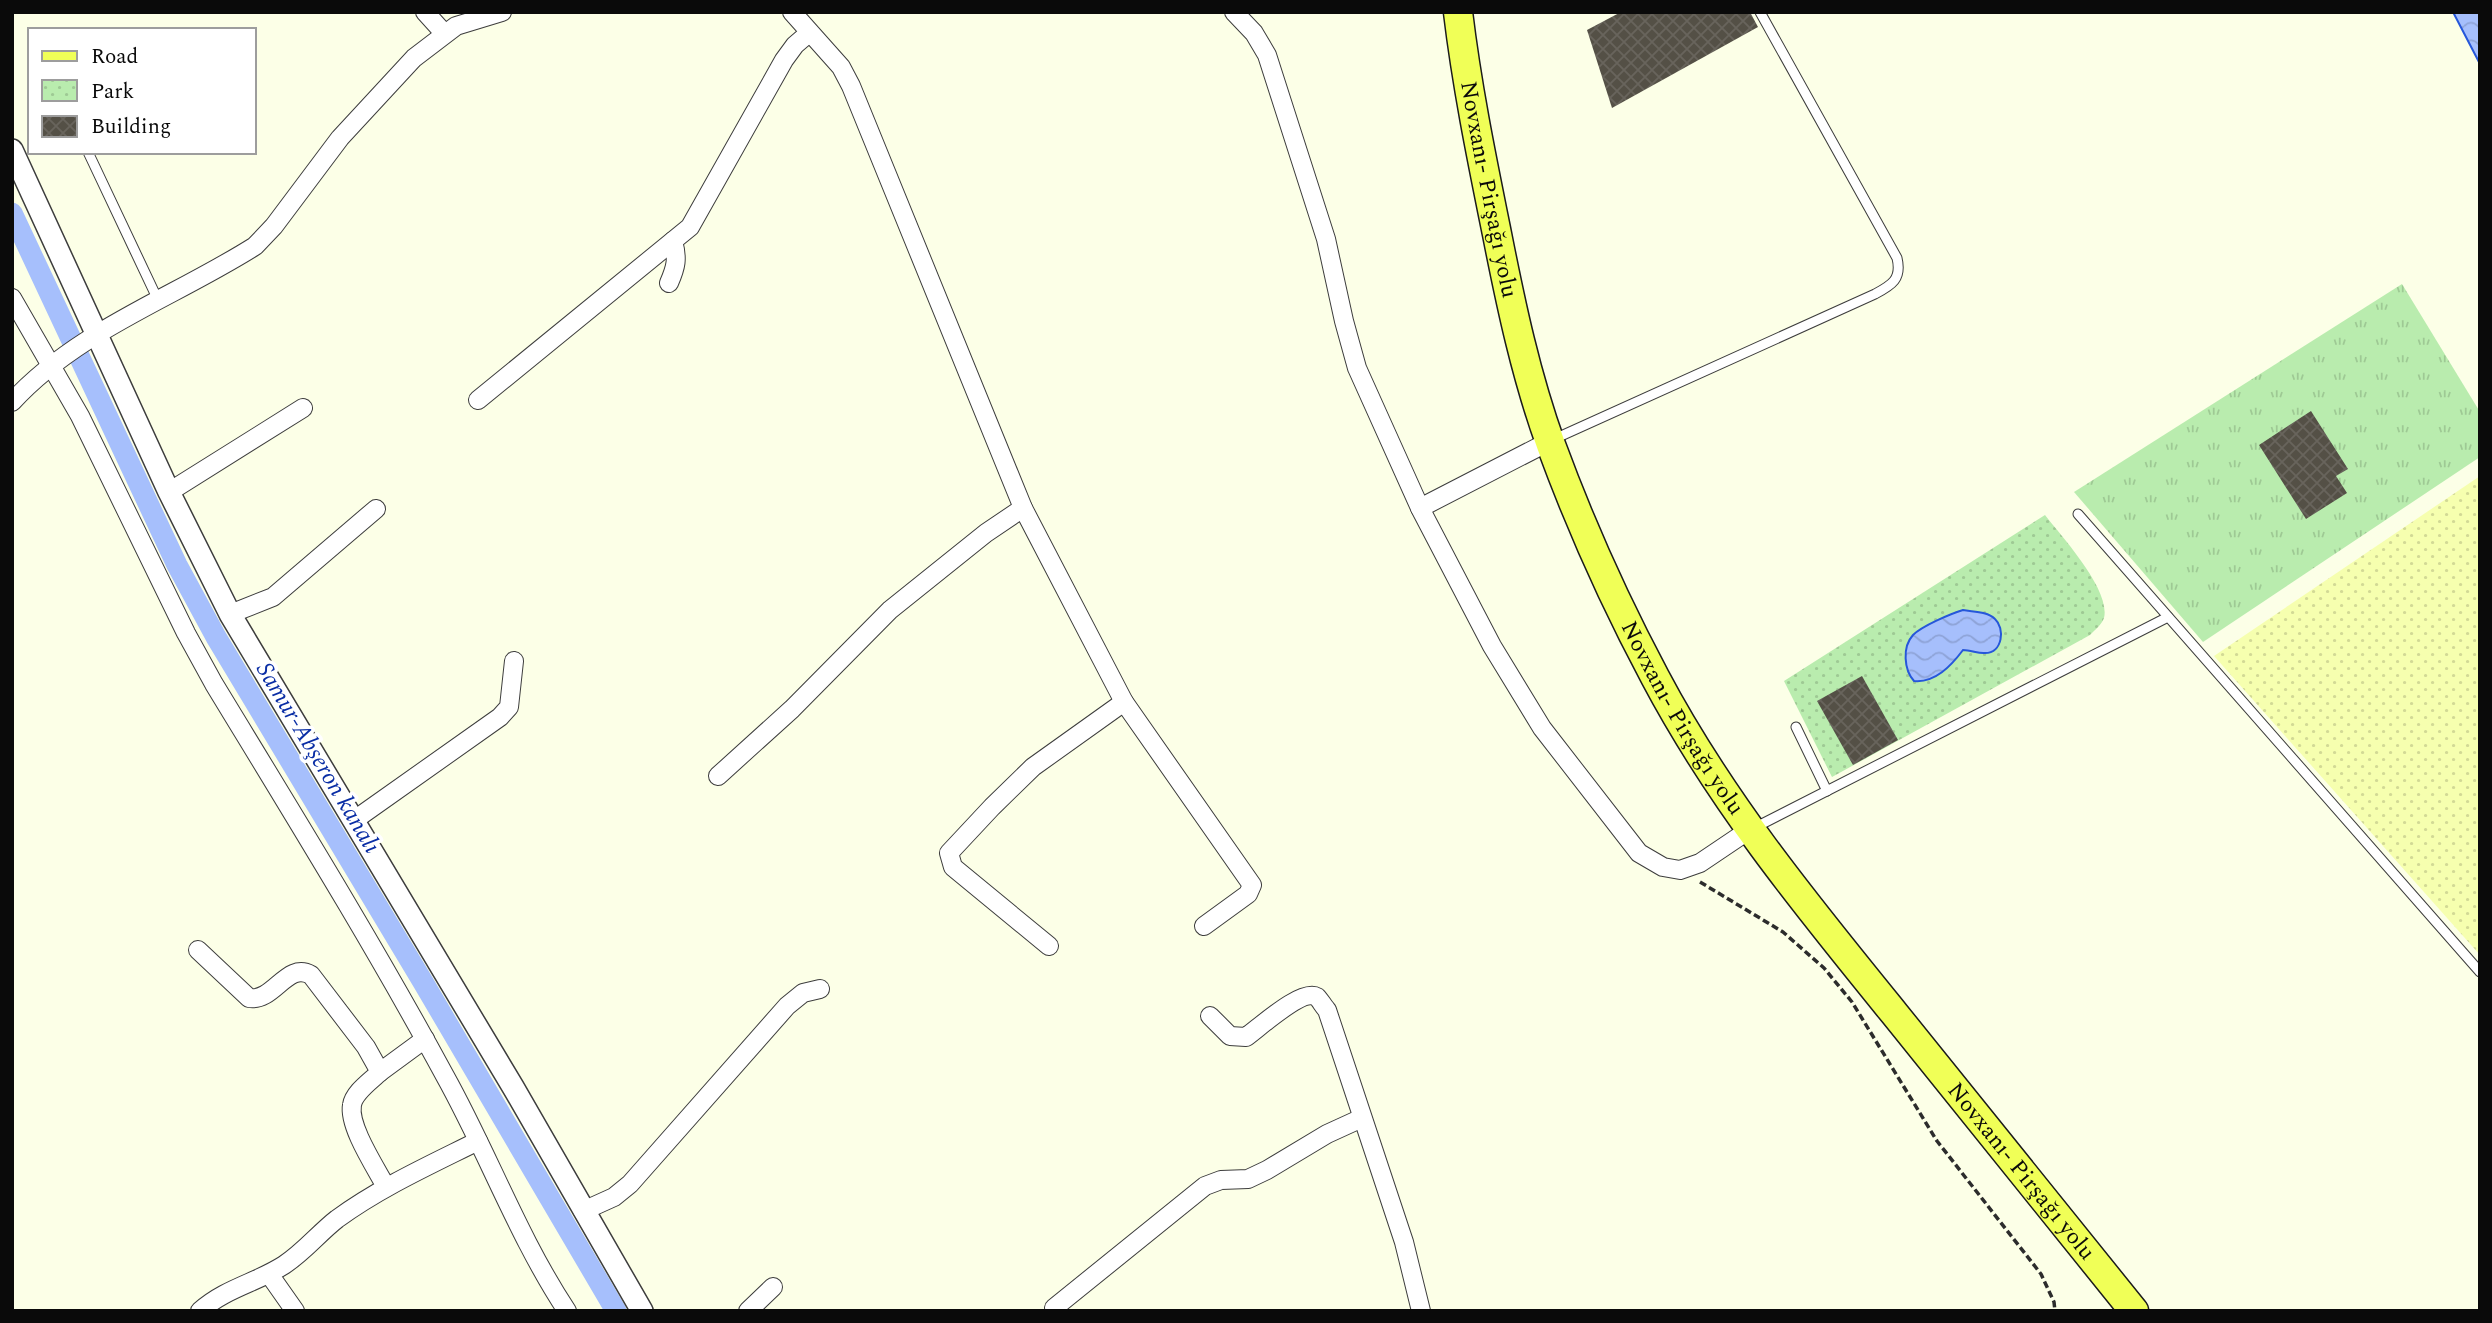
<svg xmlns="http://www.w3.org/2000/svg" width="2492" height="1323" font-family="Spectral,serif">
<defs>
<pattern id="grass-tufts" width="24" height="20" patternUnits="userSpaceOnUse" patternTransform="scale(1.75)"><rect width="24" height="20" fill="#b9ecae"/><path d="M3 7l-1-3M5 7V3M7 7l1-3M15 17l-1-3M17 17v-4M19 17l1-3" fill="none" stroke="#9ec994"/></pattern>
<pattern id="sand-dots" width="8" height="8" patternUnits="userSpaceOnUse" patternTransform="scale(1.75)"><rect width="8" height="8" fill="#f6ffaf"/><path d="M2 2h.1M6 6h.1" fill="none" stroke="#d2d995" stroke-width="1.8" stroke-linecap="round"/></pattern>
<pattern id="park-dots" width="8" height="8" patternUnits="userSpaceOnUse" patternTransform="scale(1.75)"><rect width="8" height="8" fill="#b9ecae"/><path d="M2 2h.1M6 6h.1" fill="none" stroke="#9ec994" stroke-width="1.8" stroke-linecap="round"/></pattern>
<pattern id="water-waves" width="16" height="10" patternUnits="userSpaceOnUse" patternTransform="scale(1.75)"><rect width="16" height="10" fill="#a6bffc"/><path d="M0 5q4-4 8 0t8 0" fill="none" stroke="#8ea3d7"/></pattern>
<pattern id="building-cross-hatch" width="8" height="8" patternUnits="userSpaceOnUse" patternTransform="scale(1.75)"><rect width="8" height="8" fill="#545046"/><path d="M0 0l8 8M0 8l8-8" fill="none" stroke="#68645c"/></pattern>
</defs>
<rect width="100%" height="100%" fill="#fcffe7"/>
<!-- grass -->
<path fill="url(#grass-tufts)" d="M 2402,284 L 2480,412 L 2480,457 L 2203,642 L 2074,492 Z"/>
<!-- sand -->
<path fill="url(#sand-dots)" d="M 2480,476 L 2480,955 L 2214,656 Z"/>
<!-- park -->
<path fill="url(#park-dots)" d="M 2045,515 C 2062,537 2111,590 2104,618 C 2102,624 2095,630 2090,635 L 1832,777 L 1784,681 Z"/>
<!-- water -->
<g fill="url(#water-waves)" stroke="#2657da" stroke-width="2">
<path d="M 2453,12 L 2480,12 L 2480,64 Z"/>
<path d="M 1963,610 C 1973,612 1987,611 1995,619 C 2005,628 2003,653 1985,653 C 1979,654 1971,650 1963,650 C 1951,666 1935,683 1914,681 C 1904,670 1902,647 1913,635 C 1922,626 1950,614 1963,610 Z"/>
</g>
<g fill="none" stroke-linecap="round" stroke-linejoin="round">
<!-- canal -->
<path stroke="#a6bffc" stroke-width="21" d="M 12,213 L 177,565 L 216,637 L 423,982 L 616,1311"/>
</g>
<!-- building -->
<g fill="url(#building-cross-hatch)">
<path d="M 1621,12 L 1750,12 L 1758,27 L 1612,108 L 1587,30 Z"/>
<path d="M 2311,411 L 2348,469 L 2336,476 L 2347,493 L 2306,519 L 2259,445 Z"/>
<path d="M 1862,676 L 1898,740 L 1853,765 L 1817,701 Z"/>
</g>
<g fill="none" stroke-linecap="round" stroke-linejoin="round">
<defs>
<g id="service">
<path d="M 88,152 L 158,300"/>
<path d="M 1552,440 L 1875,294 C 1892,285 1902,279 1897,258 L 1760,12"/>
<path d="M 2078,514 L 2480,972"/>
<path d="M 1796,727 L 1827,791"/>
<path d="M 1754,828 L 2168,617"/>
</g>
<g id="minor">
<path d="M 425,12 L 444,33"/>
<path d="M 792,12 L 841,67 L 851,86 L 1023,508 L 1124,702 L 1252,885 L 1248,894 L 1204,926"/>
<path d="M 1234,12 L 1254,33 L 1267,55 L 1326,239 L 1344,321 L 1357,368 L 1420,508 L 1492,646 L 1542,728 L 1639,853 L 1663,867 L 1680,870 L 1700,863 L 1749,830"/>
<path d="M 669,283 C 676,267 678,259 673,241"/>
<path d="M 12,298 L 80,416 L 186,633 L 214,684 C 293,814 373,943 445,1076 C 488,1153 518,1237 567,1311"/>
<path d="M 478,400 L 690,227 L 784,60 L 795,45 L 809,33"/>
<path d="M 12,402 C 78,330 173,298 255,246 L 274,226 L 340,138 L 414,58 L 456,26 L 502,12"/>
<path d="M 169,492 L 303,408"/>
<path d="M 1420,508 L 1550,441"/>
<path d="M 230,614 L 273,597 L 376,509"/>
<path d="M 718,776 L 792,709 L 890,610 L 986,533 L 1023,508"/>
<path d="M 353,821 L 500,717 L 509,707 L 514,661"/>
<path d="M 1049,946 L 953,867 L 949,853 L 992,807 L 1033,767 L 1124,702"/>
<path d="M 198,950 L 249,998 C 274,1002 287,961 311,975 L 366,1047 L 380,1072 L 425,1039"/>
<path d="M 1210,1016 L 1230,1036 L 1246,1037 C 1259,1028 1302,988 1317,997 C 1320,1000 1324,1007 1327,1010 L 1404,1242 L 1421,1311"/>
<path d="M 380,1072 C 371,1081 354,1092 352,1105 C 348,1126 376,1168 386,1187"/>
<path d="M 583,1211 L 614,1197 L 630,1184 L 787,1006 L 803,993 L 820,989"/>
<path d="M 269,1274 L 295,1311"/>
<path d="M 1054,1308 L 1205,1186 L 1221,1180 L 1248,1179 L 1267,1170 L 1327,1134 L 1362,1118"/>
<path d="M 200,1311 C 226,1288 256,1283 284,1265 C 304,1252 319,1233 337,1219 C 381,1187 430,1165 478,1141"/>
<path d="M 748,1311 L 773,1287"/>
</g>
<path id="tertiary" d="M 12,150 L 169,492 L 230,614 L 513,1087 L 642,1311"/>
<g id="primary">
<path id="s1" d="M 1458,12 C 1467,87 1482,160 1497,234 C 1511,305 1526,376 1551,445 C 1580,524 1615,602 1655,677 C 1720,800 1807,906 1894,1013 C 1974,1113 2054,1212 2134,1311"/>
</g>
</defs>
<!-- service casing -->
<use href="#service" stroke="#3d3d3d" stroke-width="11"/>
<!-- minor casing -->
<use href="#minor" stroke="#3d3d3d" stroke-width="20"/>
<!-- tertiary casing -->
<use href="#tertiary" stroke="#3d3d3d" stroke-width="24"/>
<!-- primary casing -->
<use href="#primary" stroke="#1b1b1b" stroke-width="31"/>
<!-- path -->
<path stroke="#2c2c2c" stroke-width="3.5" stroke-dasharray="7 3.5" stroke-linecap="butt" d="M 1700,882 L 1783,932 L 1824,968 L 1852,1002 L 1937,1141 L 2041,1274 L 2054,1302 L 2055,1311"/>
<!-- service -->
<use href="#service" stroke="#fff" stroke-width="9"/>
<!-- minor -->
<use href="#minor" stroke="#fff" stroke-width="18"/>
<!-- tertiary -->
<use href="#tertiary" stroke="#fff" stroke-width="21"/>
<!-- primary -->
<use href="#primary" stroke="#f0ff57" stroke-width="28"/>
</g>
<g text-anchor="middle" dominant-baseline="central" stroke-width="7" stroke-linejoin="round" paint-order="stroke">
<!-- street labels -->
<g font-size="23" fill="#0a0a0a" stroke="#fff">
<text stroke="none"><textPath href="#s1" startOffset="180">Novxanı- Pirşağı yolu</textPath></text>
<text stroke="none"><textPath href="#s1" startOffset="747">Novxanı- Pirşağı yolu</textPath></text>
<text stroke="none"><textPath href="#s1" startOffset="1314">Novxanı- Pirşağı yolu</textPath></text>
</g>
<!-- water labels -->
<g font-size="24" font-style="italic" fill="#0a2ea5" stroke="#fff">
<text transform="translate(318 758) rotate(59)">Samur-Abşeron kanalı</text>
</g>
</g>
<!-- border -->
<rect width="2492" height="1323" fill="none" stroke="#0a0a0a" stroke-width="28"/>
<!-- legend -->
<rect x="28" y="28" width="228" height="126" fill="#ffffff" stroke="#9d9d9d" stroke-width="2"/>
<rect x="42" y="51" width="35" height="10" fill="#f0ff57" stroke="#9d9d9d" stroke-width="2"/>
<text x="91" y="63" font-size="21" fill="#0a0a0a">Road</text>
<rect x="42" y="80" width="35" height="21" fill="url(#park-dots)" stroke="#9d9d9d" stroke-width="2"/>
<text x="91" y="98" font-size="21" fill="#0a0a0a">Park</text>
<rect x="42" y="116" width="35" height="21" fill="url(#building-cross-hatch)" stroke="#9d9d9d" stroke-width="2"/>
<text x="91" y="133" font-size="21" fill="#0a0a0a">Building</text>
</svg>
